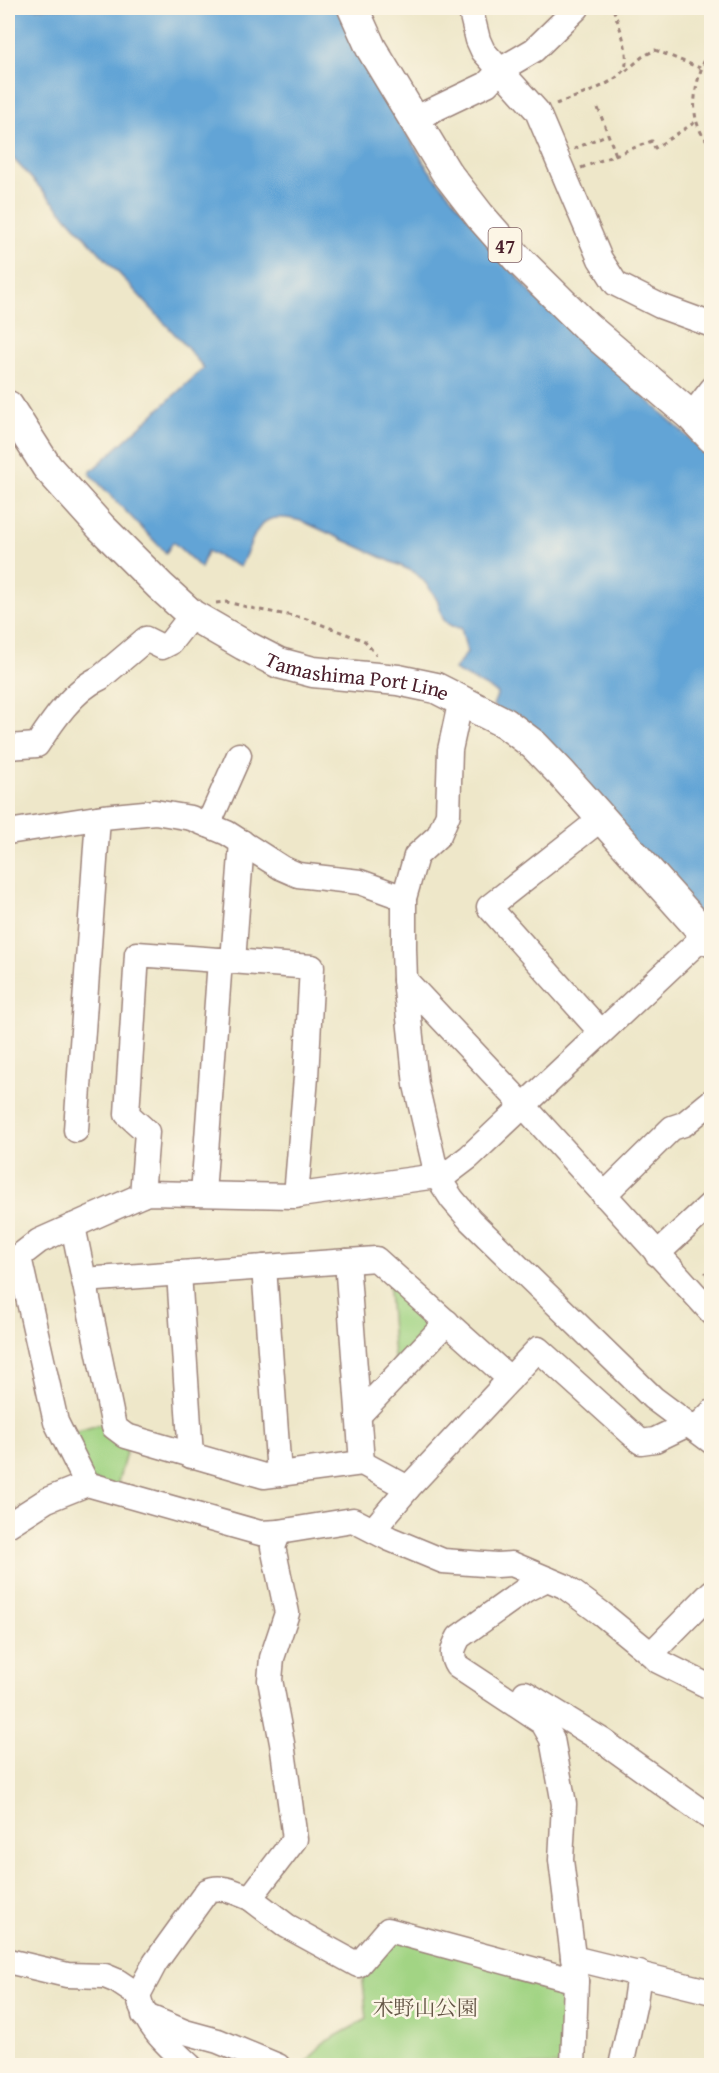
<svg xmlns="http://www.w3.org/2000/svg" width="719" height="2073" font-family="'Gentium Book Plus','Noto Serif JP',serif">
<rect width="100%" height="100%" fill="#fcf5e5"/>
<filter id="ink" filterUnits="userSpaceOnUse"><feTurbulence type="fractalNoise" baseFrequency=".0167" numOctaves="2"/><feDisplacementMap in="SourceGraphic" scale="12" xChannelSelector="R" yChannelSelector="G"/><feConvolveMatrix kernelMatrix="1 2 1 2 8 2 1 2 1" color-interpolation-filters="sRGB"/></filter>
<filter id="wash" filterUnits="userSpaceOnUse"><feTurbulence type="fractalNoise" baseFrequency=".008" numOctaves="4" result="noise"/><feDisplacementMap in="SourceGraphic" scale="24" xChannelSelector="R" yChannelSelector="G"/><feGaussianBlur stdDeviation="1.35" result="paint"/><feColorMatrix in="noise" values="0 0 0 0 0 0 0 0 0 0 0 0 0 0 0 0 0 1.4 0 .05"/><feComposite in="paint" operator="in"/></filter>
<g filter="url(#wash)">
<rect width="100%" height="100%" fill="#eee7c9"/>
<!-- green -->
<g fill="#a2d484" stroke="#767a58" stroke-width="1.5">
<path d="M 388,1278 L 435,1319 L 395,1371 Z"/>
<path d="M 105,1423 L 128,1446 L 117,1486 L 88,1479 L 68,1434 Z"/>
<path d="M 392,1938 L 569,1985 L 567,2065 L 304,2066 L 323,2043 L 367,2019 L 362,1973 Z"/>
</g>
<!-- water -->
<path fill="#62a4d6" stroke="#566280" stroke-width="1.5" d="M 8,8 L 338,8 L 365,68 L 429,170 L 532,294 L 711,458 L 711,926 L 493,705 L 498,693 L 454,670 L 467,652 L 461,628 C 455,628 449,626 444,620 C 441,616 440,608 438,602 C 432,590 424,580 414,572 L 304,522 C 257,508 259,529 240,567 L 207,551 L 201,568 L 173,542 L 166,553 L 89,473 L 204,368 L 183,343 L 8,153 Z"/>
</g>
<g filter="url(#ink)">
<g fill="none" stroke-linecap="round" stroke-linejoin="round">
<defs>
<g id="minor">
<path d="M 470,8 L 478,40 L 483,51 L 537,111 L 600,259 L 616,284 L 660,306 L 712,325"/>
<path d="M 414,119 L 487,84 L 500,70 L 534,50 L 577,8"/>
<path d="M 691,416 L 712,389"/>
<path d="M 461,699 L 450,750 L 448,814 L 439,835 L 416,856 L 404,898 L 404,949 L 405,980 L 416,1085 L 437,1176 L 452,1199 L 470,1220 L 653,1398 L 712,1442"/>
<path d="M 8,747 L 37,745 C 52,722 74,689 100,678 L 146,639 L 162,647 L 170,643 L 192,615"/>
<path d="M 208,825 L 239,755"/>
<path d="M 8,832 L 103,817 L 155,812 L 191,818 L 227,833 L 282,868 L 298,875 L 360,882 L 404,898"/>
<path d="M 233,961 L 242,842"/>
<path d="M 405,980 L 523,1105 L 712,1313"/>
<path d="M 601,1032 L 489,907 L 602,818"/>
<path d="M 76,1130 L 98,818"/>
<path d="M 203,1194 L 220,960"/>
<path d="M 142,1195 L 147,1132 L 127,1114 L 137,954 L 312,967 L 306,1077 L 296,1196"/>
<path d="M 604,1195 L 672,1128 L 684,1124 L 712,1101"/>
<path d="M 73,1226 L 114,1427 L 126,1436 L 264,1476 L 362,1463 L 408,1488 L 538,1349 L 641,1442 L 655,1440 L 688,1424"/>
<path d="M 657,1254 L 712,1203"/>
<path d="M 19,1257 L 56,1422 L 87,1484"/>
<path d="M 347,1261 L 362,1463"/>
<path d="M 8,1265 L 39,1241 L 147,1193 L 292,1196 L 437,1176 L 448,1173 L 469,1157 L 705,935"/>
<path d="M 264,1267 L 279,1474"/>
<path d="M 179,1273 L 191,1456"/>
<path d="M 84,1280 L 376,1259 L 510,1379"/>
<path d="M 358,1416 L 447,1322"/>
<path d="M 695,1429 L 712,1412"/>
<path d="M 8,1525 L 47,1500 L 87,1484 L 260,1533 L 279,1532 L 353,1520 L 390,1539 L 443,1561 L 497,1565 L 512,1564 L 564,1586 L 602,1614 L 651,1654 L 712,1592"/>
<path d="M 373,1530 L 408,1488"/>
<path d="M 547,1579 L 525,1590 L 459,1637 C 453,1648 450,1655 457,1666 L 543,1723 L 552,1739 L 564,1804 L 561,1860 L 576,1981 L 573,2066"/>
<path d="M 651,1654 L 658,1661 L 712,1688"/>
<path d="M 525,1693 L 603,1741 L 712,1819"/>
<path d="M 250,1898 L 287,1926 L 358,1965 L 388,1930 L 576,1981"/>
<path d="M 573,1958 L 712,1992"/>
<path d="M 8,1961 L 67,1975 L 105,1976 L 117,1981 L 138,1995"/>
<path d="M 144,2015 L 185,2032 L 218,2041 L 278,2066"/>
<path d="M 190,2066 C 167,2045 145,2026 138,1995 L 155,1963 L 207,1891 C 221,1884 237,1893 250,1898 L 295,1839 L 282,1743 L 270,1680 L 272,1658 L 287,1613 L 273,1547 L 279,1532"/>
<path d="M 621,2066 L 635,2002 L 639,1973"/>
</g>
<g id="major">
<path d="M 353,8 L 371,48 L 446,172 L 480,216 L 517,258 L 586,326 L 691,416 L 712,438"/>
<path id="s1" d="M 8,406 L 47,467 L 101,527 L 160,586 L 192,615 L 244,645 L 279,663 L 313,672 L 398,680 L 436,688 L 505,723 L 534,745 L 562,774 L 712,942"/>
</g>
</defs>
<!-- minor casing -->
<use href="#minor" stroke="#9c837a" stroke-width="27"/>
<!-- major casing -->
<use href="#major" stroke="#9c837a" stroke-width="33"/>
<!-- path -->
<g stroke="#9c837a" stroke-width="3" stroke-dasharray="4.5 4.5" stroke-linecap="butt">
<path d="M 712,44 C 700,67 687,105 700,130 C 702,136 708,141 712,145"/>
<path d="M 626,71 L 642,57 L 655,50 L 700,68"/>
<path d="M 556,104 C 573,97 625,83 626,63 C 628,45 618,24 613,8"/>
<path d="M 598,108 L 616,155"/>
<path d="M 574,149 L 608,134"/>
<path d="M 581,168 L 652,141 L 655,148 L 697,121"/>
<path d="M 216,603 L 227,602 L 255,609 L 304,618 L 365,641 L 376,655"/>
<path d="M 705,1274 L 712,1269"/>
</g>
<!-- minor -->
<use href="#minor" stroke="#fff" stroke-width="24"/>
<!-- major -->
<use href="#major" stroke="#fff" stroke-width="30"/>
</g>
</g>
<g text-anchor="middle" dominant-baseline="central" stroke-width="5" stroke-linejoin="round" paint-order="stroke">
<!-- shield labels -->
<rect fill="#fcf5e5" stroke="#7f5f63" stroke-width="1.5" x="488.5" y="228" width="33" height="34" rx="4.5"/>
<g font-size="20" font-weight="bold" fill="#4a1f2b">
<text x="505" y="245">47</text>
</g>
<!-- street labels -->
<g font-size="21" fill="#4a1f2b" stroke="#fcf5e5">
<text stroke="none"><textPath href="#s1" startOffset="459">Tamashima Port Line</textPath></text>
</g>
<!-- park labels -->
<g font-size="21" fill="#645546" stroke="#fcf5e5">
<text x="425" y="2007">木野山公園</text>
</g>
</g>
<!-- margin -->
<rect width="719" height="2073" fill="none" stroke="#fcf5e5" stroke-width="30"/>
</svg>
